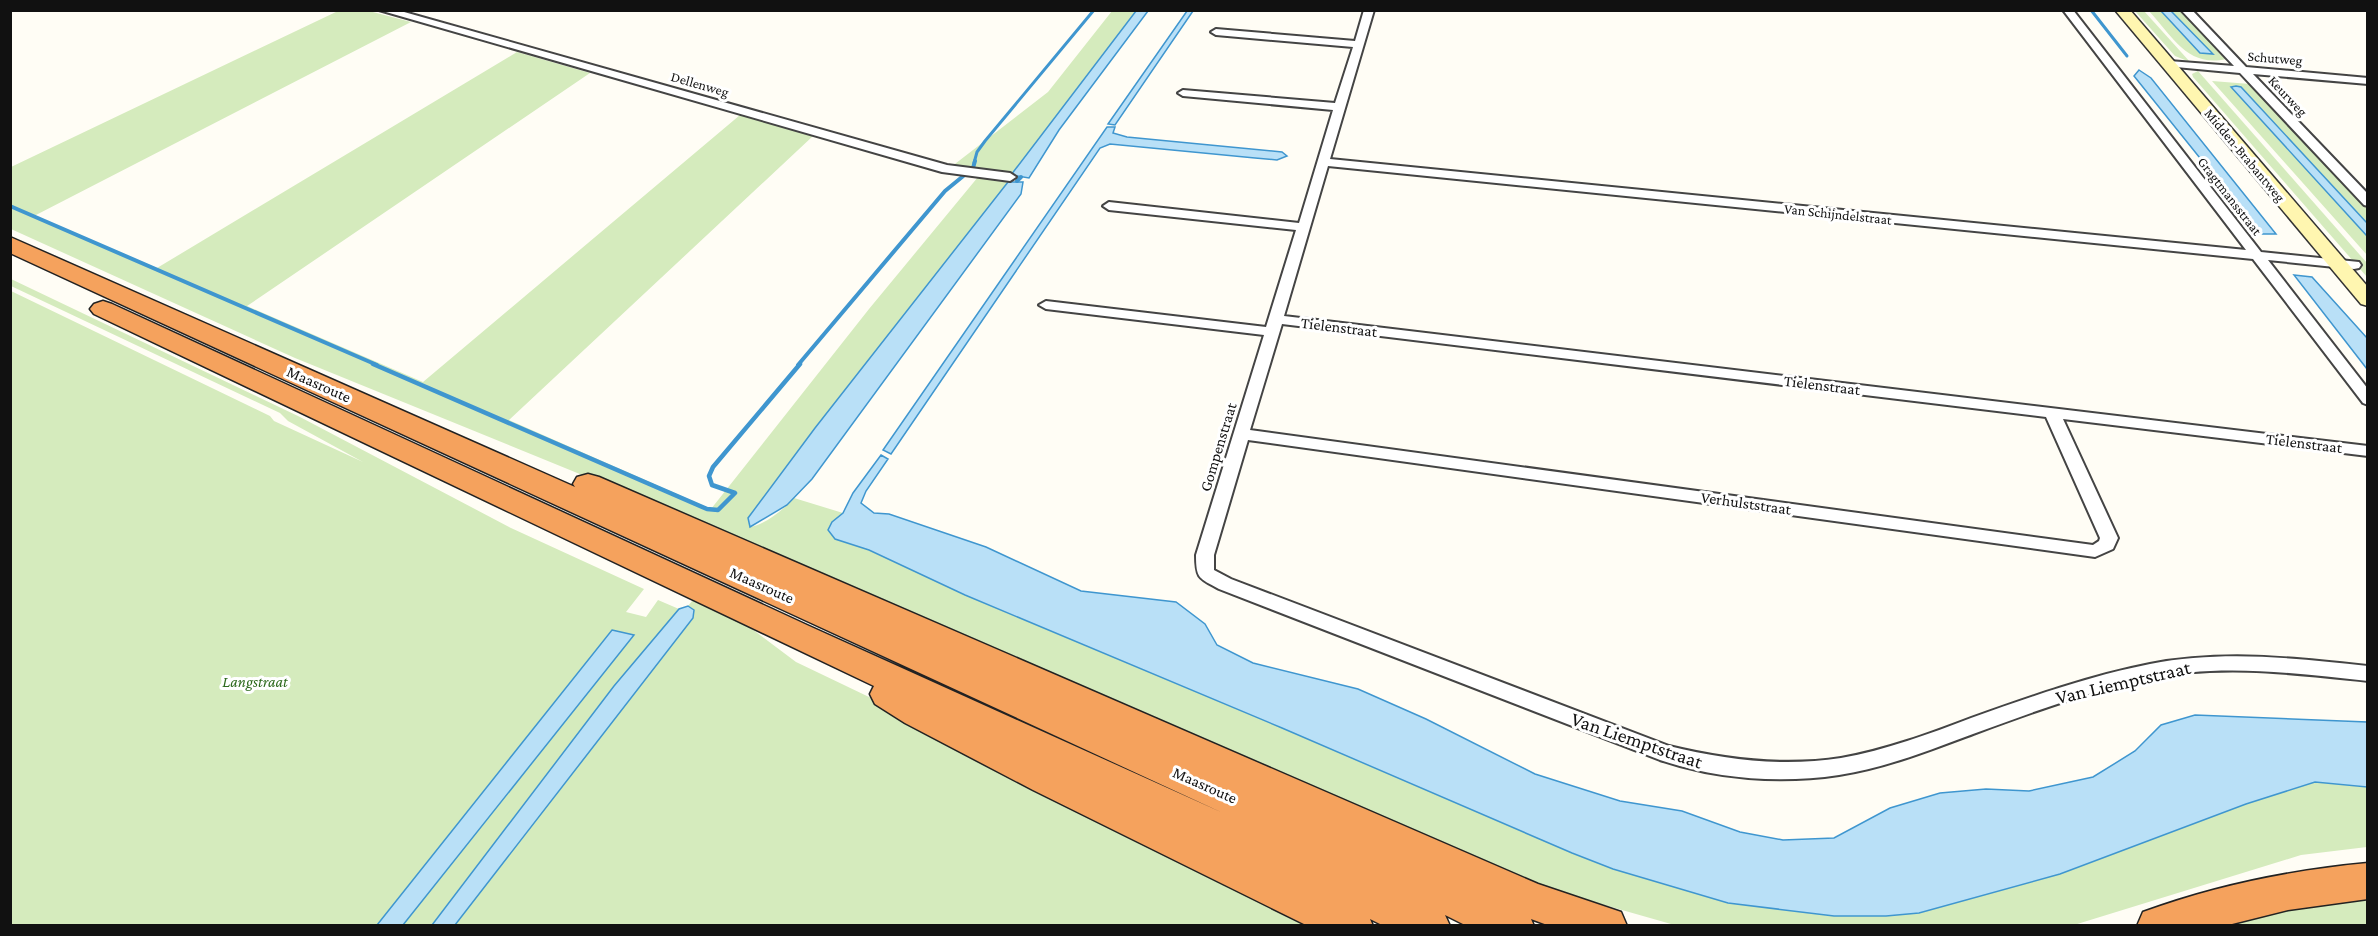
<svg xmlns="http://www.w3.org/2000/svg" width="2378" height="936" font-family="'Crimson Pro',serif">
<rect width="100%" height="100%" fill="#fffdf5"/>
<!-- green -->
<g fill="#d5ebbd">
<path d="M 338,11 L 369,11 L 411,22 L 34,216 L 157,268 L 517,52 L 590,73 L 247,306 L 423,382 L 740,115 L 813,136 L 509,420 L 711,509 L 869,309 L 978,177 L 1008,182 L 815,428 L 748,518 L 750,527 C 765,525 784,509 794,498 L 843,513 L 832,522 L 835,539 L 869,550 L 965,595 L 1282,728 L 1572,853 L 1613,869 L 1728,903 L 1834,916 L 1886,916 L 1919,913 L 2060,874 L 2246,804 L 2315,782 L 2367,787 L 2367,847 L 2301,855 L 2074,925 L 1678,926 L 1580,898 L 1499,870 L 825,574 L 295,358 L 11,229 L 11,167 Z"/>
<path d="M 1112,11 L 1136,11 L 1011,175 L 951,167 L 1048,92 Z"/>
<path d="M 2135,11 L 2144,11 L 2190,62 L 2175,56 Z"/>
<path d="M 2149,11 L 2161,11 L 2200,53 L 2212,53 L 2171,11 L 2181,11 L 2226,59 C 2188,68 2172,36 2149,11 Z"/>
<path d="M 2198,71 L 2367,263 L 2367,277 L 2193,77 L 2192,74 Z"/>
<path d="M 2212,81 L 2250,84 L 2367,209 L 2367,223 L 2241,87 L 2231,86 L 2367,236 L 2367,255 Z"/>
<path d="M 11,279 L 300,417 L 511,528 L 644,589 L 626,612 L 646,617 L 658,600 L 679,609 L 669,622 L 694,610 L 688,606 L 697,595 L 724,608 L 796,662 L 1345,925 L 11,926 L 11,291 L 270,416 L 274,421 L 363,462 L 288,421 L 280,413 L 11,286 Z"/>
<path d="M 2367,891 L 2367,925 L 2225,926 L 2289,906 Z"/>
</g>
<!-- water -->
<g fill="#b9e0f7" stroke="#3f96cf" stroke-width="1.5">
<path d="M 1136,11 L 1148,11 L 1059,130 L 1029,178 L 1011,175 Z"/>
<path d="M 1187,11 L 1193,11 L 1115,125 L 1108,124 Z"/>
<path d="M 2161,11 L 2171,11 L 2213,54 L 2200,53 Z"/>
<path d="M 2139,70 L 2151,78 L 2276,234 L 2261,234 L 2134,76 Z"/>
<path d="M 2236,86 L 2241,87 L 2367,223 L 2367,236 L 2231,87 Z"/>
<path d="M 1107,127 L 1115,127 L 1113,133 L 1127,137 L 1282,152 L 1287,156 L 1277,160 L 1255,158 L 1110,144 L 1100,148 L 891,454 L 883,450 Z"/>
<path d="M 1008,182 L 1023,182 L 1021,194 L 812,479 L 787,505 L 750,527 L 748,518 L 815,428 Z"/>
<path d="M 2294,275 L 2312,277 L 2367,338 L 2367,369 Z"/>
<path d="M 881,455 L 888,459 L 866,491 L 861,503 L 874,513 L 889,514 L 986,547 L 1081,591 L 1176,602 L 1205,624 L 1217,645 L 1253,663 L 1358,689 L 1426,719 L 1535,774 L 1620,801 L 1682,811 L 1740,832 L 1783,840 L 1834,838 L 1890,808 L 1940,793 L 1986,789 L 2029,791 L 2093,777 L 2135,751 L 2161,725 L 2195,715 L 2367,722 L 2367,787 L 2315,782 L 2246,804 L 2060,874 L 1919,913 L 1886,916 L 1834,916 L 1728,903 L 1613,869 L 1572,853 L 1282,728 L 965,595 L 869,550 L 835,539 L 828,530 L 832,522 L 843,513 L 853,493 Z"/>
<path d="M 688,606 L 694,610 L 693,618 L 455,925 L 432,925 L 614,686 L 679,609 Z"/>
<path d="M 612,630 L 634,635 L 403,925 L 377,925 Z"/>
</g>
<g fill="none" stroke-linecap="round" stroke-linejoin="round">
<!-- stream-far2 -->
<g stroke="#3f96cf" stroke-width="3">
<path d="M 2091,10 L 2127,56"/>
<path d="M 974,163 L 977,152 L 985,141 L 1094,10"/>
</g>
<!-- stream-far1 -->
<g stroke="#3f96cf" stroke-width="4">
<path d="M 1017,181 L 1021,177"/>
<path d="M 10,206 L 377,365"/>
<path d="M 798,365 L 945,191 L 973,168 L 975,161"/>
</g>
<!-- stream -->
<path stroke="#3f96cf" stroke-width="4.5" d="M 373,364 L 707,509 L 718,510 L 735,493 L 712,485 L 709,476 L 713,467 L 800,364"/>
<defs>
<g id="street">
<path d="M 379,10 L 397,10 L 947,165 L 1010,173 L 1016,177 L 1010,181 L 942,172 Z"/>
<path d="M 1364,10 L 1374,10 L 1330,159 L 2246,250 L 2063,10 L 2073,10 L 2261,252 L 2359,262 L 2361,265 L 2359,268 L 2354,269 L 2268,260 L 2368,389 L 2368,405 L 2363,403 L 2253,259 L 1328,166 L 1284,316 L 2368,446 L 2368,456 L 2063,419 L 2118,538 L 2113,549 L 2095,557 L 1248,440 L 1214,555 L 1214,570 L 1231,579 L 1669,746 C 1726,760 1783,767 1841,758 C 1886,750 1929,734 1971,718 C 2030,697 2089,676 2150,664 C 2223,650 2294,658 2368,666 L 2368,681 C 2293,673 2220,663 2146,679 C 2087,692 2030,713 1973,734 C 1930,750 1885,768 1839,775 C 1780,784 1716,779 1660,760 L 1219,589 C 1199,578 1196,579 1196,555 L 1264,335 L 1046,309 L 1039,305 L 1046,301 L 1266,327 L 1296,230 L 1109,210 L 1103,206 L 1109,202 L 1299,223 L 1333,110 L 1183,96 L 1178,93 L 1183,90 L 1335,103 L 1353,47 L 1216,35 L 1211,32 L 1216,29 L 1355,41 ZM 1282,324 L 2046,417 L 2100,538 L 2099,541 L 2093,545 L 1250,430 Z"/>
<path d="M 2181,10 L 2192,10 L 2246,67 L 2368,78 L 2368,84 L 2253,74 L 2368,194 L 2368,206 L 2364,205 L 2240,73 L 2165,66 L 2164,64 L 2169,61 L 2234,66 Z"/>
</g>
<path id="secondary" d="M 2115,10 L 2130,10 L 2368,287 L 2368,306 L 2361,304 Z"/>
<g id="highway">
<path d="M 10,237 L 575,487 L 573,484 L 577,477 L 588,474 L 599,477 L 1538,884 L 1621,912 L 1627,926 L 1550,926 L 1531,919 L 1534,926 L 1467,926 L 1445,915 L 1450,926 L 1384,926 L 1370,919 L 1373,926 L 1308,926 L 1033,790 L 905,723 L 875,704 L 870,694 L 874,686 L 94,314 L 90,309 L 94,304 L 103,301 L 112,304 L 809,626 L 1223,813 L 10,253 Z"/>
<path d="M 2368,863 L 2368,899 L 2288,910 L 2224,926 L 2137,926 L 2143,912 C 2214,886 2292,870 2368,863 Z"/>
</g>
</defs>
<!-- street casing -->
<use href="#street" stroke="#444" stroke-width="4"/>
<!-- secondary casing -->
<use href="#secondary" stroke="#333" stroke-width="3"/>
<!-- highway casing -->
<use href="#highway" stroke="#222" stroke-width="3"/>
<!-- street -->
<use href="#street" fill="#fff" fill-rule="evenodd"/>
<!-- secondary -->
<use href="#secondary" fill="#fff6b0" fill-rule="evenodd"/>
<!-- highway -->
<use href="#highway" fill="#f5a25d" fill-rule="evenodd"/>
</g>
<g text-anchor="middle" dominant-baseline="central" stroke-width="6" stroke-linejoin="round" paint-order="stroke">
<!-- far-street labels -->
<g font-size="14" fill="#111" stroke="#fff">
<text transform="translate(2275 58) rotate(5)">Schutweg</text>
<text transform="translate(700 84) rotate(16)">Dellenweg</text>
<text transform="translate(2288 96) rotate(47)">Keurweg</text>
<text transform="translate(2245 155) rotate(50)">Midden-Brabantweg</text>
<text transform="translate(2230 196) rotate(52)">Gragtmansstraat</text>
<text transform="translate(1838 214) rotate(6)">Van Schijndelstraat</text>
</g>
<!-- street labels -->
<g font-size="16" fill="#111" stroke="#fff">
<text transform="translate(1339 327) rotate(7)">Tielenstraat</text>
<text transform="translate(319 384) rotate(24)">Maasroute</text>
<text transform="translate(1822 385) rotate(7)">Tielenstraat</text>
<text transform="translate(2304 443) rotate(7)">Tielenstraat</text>
<text transform="translate(1218 447) rotate(-73)">Gompenstraat</text>
<text transform="translate(1746 503) rotate(8)">Verhulststraat</text>
<text transform="translate(762 585) rotate(24)">Maasroute</text>
<text transform="translate(1205 785) rotate(24)">Maasroute</text>
</g>
<!-- park labels -->
<g font-size="16" font-style="italic" fill="#2f6b1f" stroke="#fff">
<text x="255" y="681">Langstraat</text>
</g>
<!-- near-street labels -->
<g font-size="20" fill="#111" stroke="#fff">
<text transform="translate(2123 682) rotate(-13)">Van Liemptstraat</text>
<text transform="translate(1637 740) rotate(19)">Van Liemptstraat</text>
</g>
</g>
<!-- border -->
<rect width="2378" height="936" fill="none" stroke="#111111" stroke-width="24"/>
</svg>
